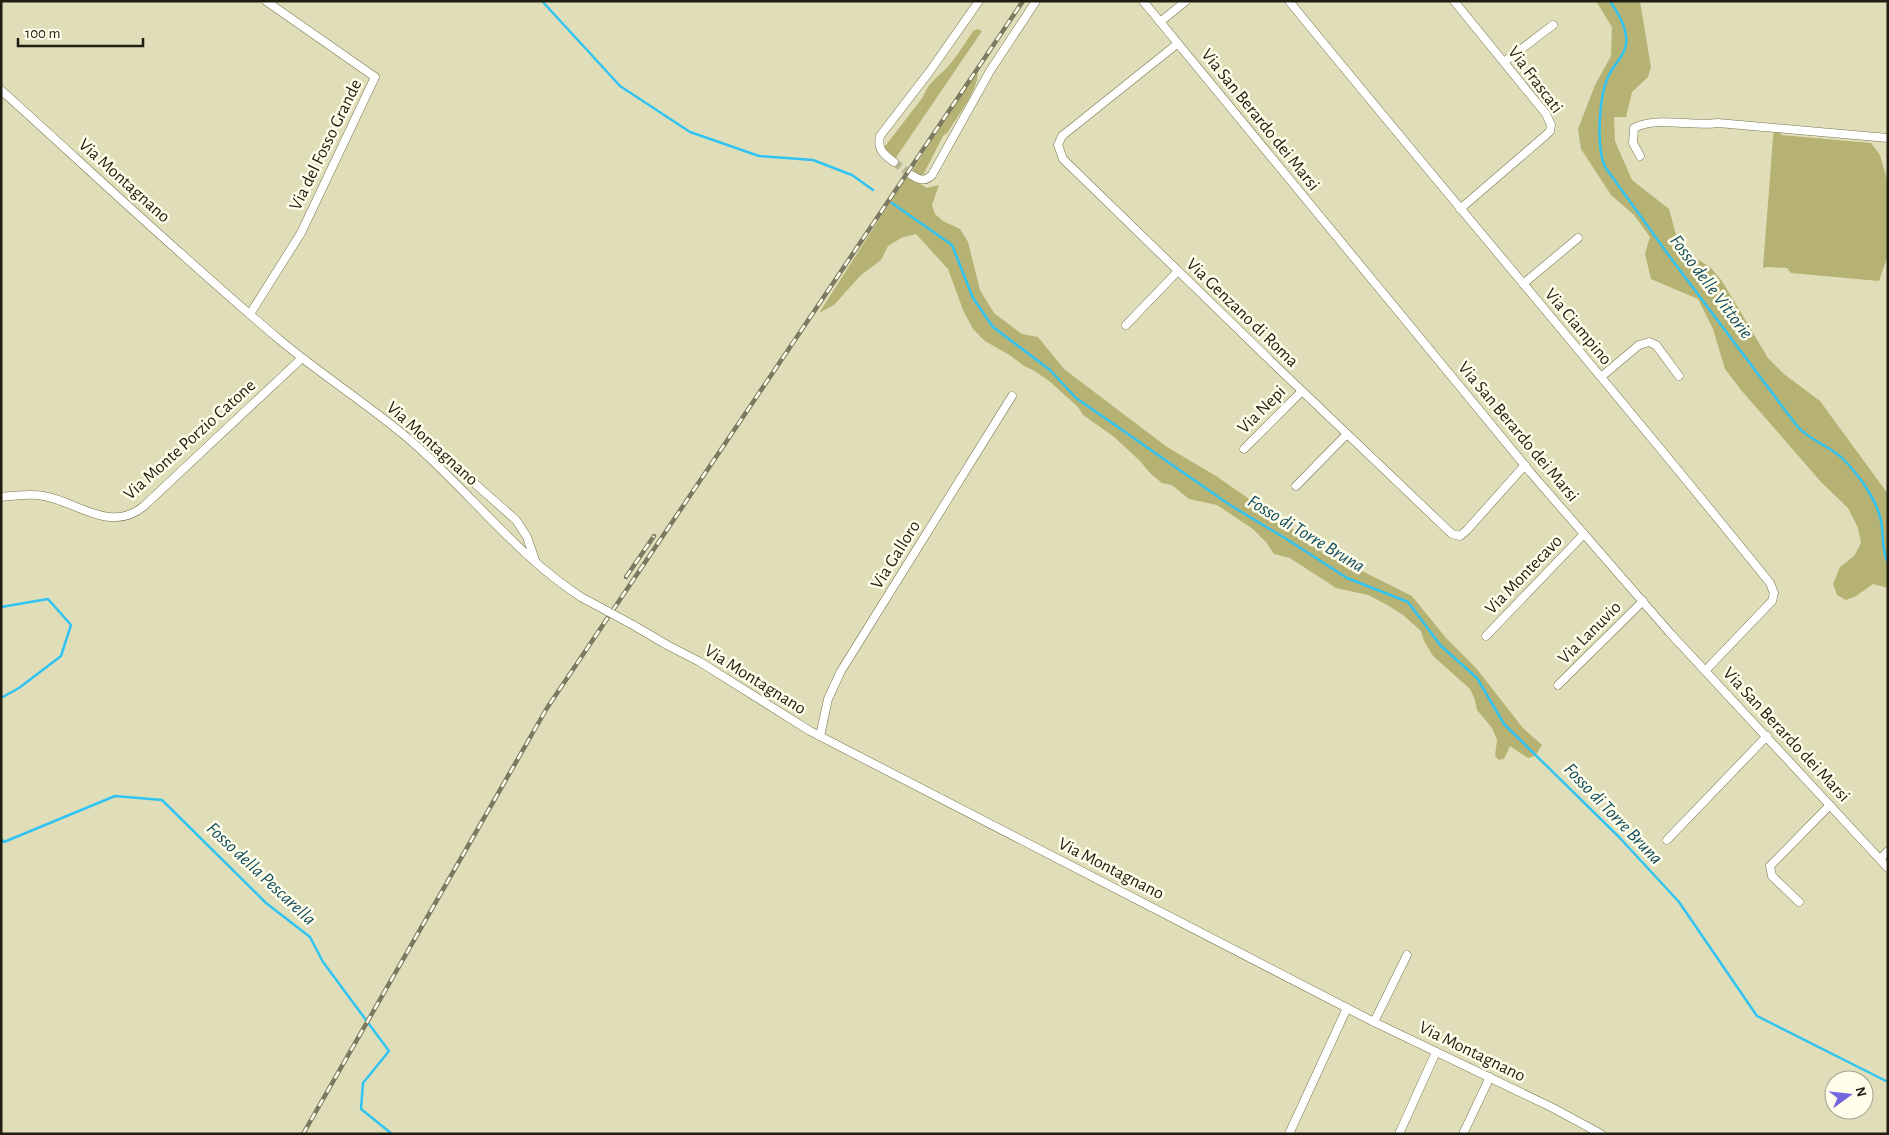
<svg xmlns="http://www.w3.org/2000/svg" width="1889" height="1135" font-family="'Alegreya Sans',sans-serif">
<rect width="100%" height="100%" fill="#e0deb8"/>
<!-- green -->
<g fill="#b6b274">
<path d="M 1596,1 L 1640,1 L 1651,67 L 1648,77 L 1632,92 L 1626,117 L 1614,117 L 1615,141 L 1632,180 L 1669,209 L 1677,238 L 1685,255 L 1696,258 L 1711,268 L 1722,281 L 1768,358 L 1784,374 L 1820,401 L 1888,494 L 1888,588 L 1873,584 L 1856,596 L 1846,600 L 1837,595 L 1833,584 L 1840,567 L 1854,556 L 1861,543 L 1858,528 L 1848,508 L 1821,482 L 1741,390 L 1725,369 L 1713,329 L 1698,299 L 1651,279 L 1645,254 L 1650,237 L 1634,215 L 1611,195 L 1581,149 L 1578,129 L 1595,85 L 1611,56 L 1612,27 Z"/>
<path d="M 978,29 L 982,31 L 895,159 L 886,152 L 884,149 L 886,145 L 923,97 C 928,82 941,75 950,64 C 959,53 966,42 973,31 Z"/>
<path d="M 977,72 C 982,84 955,120 948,132 L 943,136 L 922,177 L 912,171 Z"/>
<path d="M 1776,131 L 1780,132 L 1781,135 L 1871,143 L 1880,155 L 1888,183 L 1888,255 L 1879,281 L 1791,273 L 1787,268 L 1767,267 L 1763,268 L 1773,138 L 1774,132 Z"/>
<path d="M 907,176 L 927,188 L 939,185 L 932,205 L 935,214 L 943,221 L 960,229 L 968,242 L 980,290 L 994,313 L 1022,334 L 1038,337 L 1064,369 L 1167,447 L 1216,476 L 1317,546 L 1356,568 L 1412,596 L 1446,638 L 1476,668 L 1523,728 L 1542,745 L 1535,756 L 1528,758 L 1510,746 L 1504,759 L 1499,760 L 1495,756 L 1497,740 L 1492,728 L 1477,710 L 1475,700 L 1470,689 L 1433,656 L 1424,641 L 1421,631 L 1403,615 L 1389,606 L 1368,595 L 1336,588 L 1290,558 L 1274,554 L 1266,542 L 1253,529 L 1217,505 L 1189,499 L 1172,485 L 1162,483 L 1151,474 L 1139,460 L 1113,436 L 1083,415 L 1078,407 L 1048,380 L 1033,370 L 1024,366 L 1011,356 L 985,341 L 973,329 L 963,310 L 948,269 L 916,234 L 901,238 L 888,246 L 881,260 L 860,276 L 834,305 L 819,313 Z"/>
</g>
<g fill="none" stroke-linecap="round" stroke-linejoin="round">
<!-- stream -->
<g stroke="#31c4f3" stroke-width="2.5">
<path d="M 542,1 L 620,86 L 690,132 L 759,156 L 813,160 L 852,175 L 873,190"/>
<path d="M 1610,1 C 1618,14 1628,28 1626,44 C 1625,56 1613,65 1608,77 C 1599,97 1596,147 1605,167 L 1670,257 L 1797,426 C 1811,442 1832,446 1846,462 C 1860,477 1877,500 1881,521 C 1884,536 1881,549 1888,563"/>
<path d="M 892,203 L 952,245 L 973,298 L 993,327 L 1050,370 L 1076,398 L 1230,505 L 1288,540 L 1347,578 L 1408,602 L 1441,646 L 1477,678 L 1504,724 L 1619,837 L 1679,902 L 1757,1016 L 1888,1082"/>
<path d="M 1,607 L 48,599 L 71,625 L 61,656 L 19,688 L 1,698"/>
<path d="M 1,839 L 4,842 L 115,796 L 162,800 L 266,903 L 310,937 L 323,962 L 389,1051 L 363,1083 L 361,1109 L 392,1134"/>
</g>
<!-- street-tunnel -->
<path stroke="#b9b896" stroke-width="8" stroke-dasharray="8 4" stroke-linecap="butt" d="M 894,162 L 910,174"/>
<defs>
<g id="street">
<path d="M 1143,1 L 1531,473 L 1670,633 L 1888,868"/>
<path d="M 1289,1 C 1448,196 1612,387 1770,583 L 1774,593 L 1772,601 L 1705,671"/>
<path d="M 1454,1 L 1546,114 L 1551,125 L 1550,131 L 1546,135 L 1460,209"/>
<path d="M 1160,22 L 1186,1"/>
<path d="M 1177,44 L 1062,136 L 1058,145 L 1063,159 L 1278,368 L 1452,534 L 1460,536 L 1467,530 L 1525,465"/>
<path d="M 1504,62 L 1553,25"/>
<path d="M 1,90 C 94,174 185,260 281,341 C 323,376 369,405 410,440 C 468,490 516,555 581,597"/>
<path d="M 1640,156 L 1633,143 L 1634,128 C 1656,116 1692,127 1718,123 L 1888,138"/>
<path d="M 894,162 C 884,155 877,149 880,136 L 930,71 L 979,1"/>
<path d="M 910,174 C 918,179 924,183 932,175 L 990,71 L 1036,1"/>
<path d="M 1523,284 L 1578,238"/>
<path d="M 250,314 L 301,233 L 375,77 L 266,1"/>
<path d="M 1126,325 L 1178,271"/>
<path d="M 1601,377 L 1639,345 L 1649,342 L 1656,345 L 1679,376"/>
<path d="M 1244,449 L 1302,391"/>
<path d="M 465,475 L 516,520 L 527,537 L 535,560"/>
<path d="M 1296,486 L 1347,434"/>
<path d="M 1,497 C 15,496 30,493 44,496 C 78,502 111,534 144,506 L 302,358"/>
<path d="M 633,625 L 667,645 L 700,662 L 810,731 L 1374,1022 L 1553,1108 L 1601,1134"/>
<path d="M 1486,636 L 1584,534"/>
<path d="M 1558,685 L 1643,601"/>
<path d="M 820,736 L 828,699 L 841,671 L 1012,396"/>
<path d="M 1667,840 L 1767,736"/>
<path d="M 1880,859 L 1888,851"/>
<path d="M 1799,902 L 1772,876 L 1770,866 L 1830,805"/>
<path d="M 1374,1022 L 1407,955"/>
<path d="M 1289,1134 L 1347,1008"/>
<path d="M 1399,1134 L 1436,1052"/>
<path d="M 1463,1134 L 1490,1077"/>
</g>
</defs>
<!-- street casing -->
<use href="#street" stroke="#777552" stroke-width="9"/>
<!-- street -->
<use href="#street" stroke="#fff" stroke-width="8"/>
<defs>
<g id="rail">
<path d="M 626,577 L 654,536"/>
<path d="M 303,1134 L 547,708 L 1023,1"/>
</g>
</defs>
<!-- rail casing -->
<use href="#rail" stroke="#7b7960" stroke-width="4.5"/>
<!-- rail -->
<use href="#rail" stroke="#fffeeb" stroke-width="2.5" stroke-dasharray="8" stroke-linecap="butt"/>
<defs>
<path id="street-bridge" d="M 581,597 L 633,625"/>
</defs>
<!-- street-bridge casing -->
<use href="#street-bridge" stroke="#777552" stroke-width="9" stroke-linecap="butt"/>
<!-- street-bridge -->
<use href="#street-bridge" stroke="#fff" stroke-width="8"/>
</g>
<g text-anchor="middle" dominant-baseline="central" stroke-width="5" stroke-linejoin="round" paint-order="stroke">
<!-- street labels -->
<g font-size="18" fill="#1f1e10" stroke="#fffeeb">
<text transform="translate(1535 80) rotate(53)">Via Frascati</text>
<text transform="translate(1260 120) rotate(51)">Via San Berardo dei Marsi</text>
<text transform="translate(326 145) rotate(-64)">Via del Fosso Grande</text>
<text transform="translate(124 181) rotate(42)">Via Montagnano</text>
<text transform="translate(1242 313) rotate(44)">Via Genzano di Roma</text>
<text transform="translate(1578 327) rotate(50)">Via Ciampino</text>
<text transform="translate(1262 410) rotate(-45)">Via Nepi</text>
<text transform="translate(1518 432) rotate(50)">Via San Berardo dei Marsi</text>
<text transform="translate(190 440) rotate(-42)">Via Monte Porzio Catone</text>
<text transform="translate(432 444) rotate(42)">Via Montagnano</text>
<text transform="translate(896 555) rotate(-58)">Via Galloro</text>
<text transform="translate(1524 575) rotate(-46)">Via Montecavo</text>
<text transform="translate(1590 633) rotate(-45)">Via Lanuvio</text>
<text transform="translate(755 680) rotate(32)">Via Montagnano</text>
<text transform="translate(1786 735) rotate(47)">Via San Berardo dei Marsi</text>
<text transform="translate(1111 869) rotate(27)">Via Montagnano</text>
<text transform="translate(1472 1052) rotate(26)">Via Montagnano</text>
</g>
<!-- water labels -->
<g font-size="19" font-style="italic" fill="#124c5f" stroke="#fffeeb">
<text transform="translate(1711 287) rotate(53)">Fosso delle Vittorie</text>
<text transform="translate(1306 534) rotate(31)">Fosso di Torre Bruna</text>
<text transform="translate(1613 814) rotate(46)">Fosso di Torre Bruna</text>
<text transform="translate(261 874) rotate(43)">Fosso della Pescarella</text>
</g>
</g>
<!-- border -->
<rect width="1889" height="1135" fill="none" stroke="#1f1e10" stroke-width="5"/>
<!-- north arrow -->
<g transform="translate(1849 1095) rotate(75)"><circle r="24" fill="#fffeeb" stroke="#a5a493"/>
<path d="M0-4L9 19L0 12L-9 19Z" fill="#7565e0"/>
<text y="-8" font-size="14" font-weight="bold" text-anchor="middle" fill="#1f1e10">N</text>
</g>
<!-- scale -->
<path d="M18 38v8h125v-8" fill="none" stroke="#1f1e10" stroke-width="2.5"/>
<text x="25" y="38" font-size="15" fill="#1f1e10" stroke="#fffeeb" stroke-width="4" paint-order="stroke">100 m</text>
</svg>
